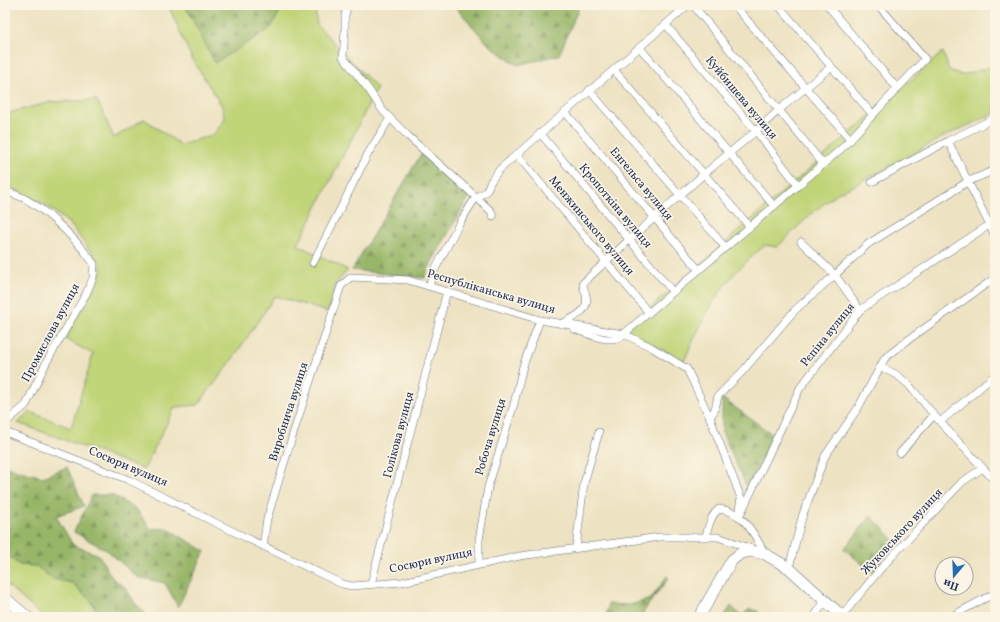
<svg xmlns="http://www.w3.org/2000/svg" width="1000" height="622" font-family="Vollkorn,serif">
<defs>
<pattern id="forest-firs" width="22" height="20" patternUnits="userSpaceOnUse"><rect width="22" height="20" fill="#98b668"/><path d="M5 1l3.5 6h-7zM16 11l3.5 6h-7z" fill="#7b9459"/></pattern>
</defs>
<rect width="100%" height="100%" fill="#fcf5e5"/>
<filter id="ink" filterUnits="userSpaceOnUse"><feTurbulence type="fractalNoise" baseFrequency=".025" numOctaves="2"/><feDisplacementMap in="SourceGraphic" scale="8" xChannelSelector="R" yChannelSelector="G"/><feConvolveMatrix kernelMatrix="1 2 1 2 8 2 1 2 1" color-interpolation-filters="sRGB"/></filter>
<filter id="wash" filterUnits="userSpaceOnUse"><feTurbulence type="fractalNoise" baseFrequency=".012" numOctaves="4" result="noise"/><feDisplacementMap in="SourceGraphic" scale="16" xChannelSelector="R" yChannelSelector="G"/><feGaussianBlur stdDeviation="0.9" result="paint"/><feColorMatrix in="noise" values="0 0 0 0 0 0 0 0 0 0 0 0 0 0 0 0 0 1.4 0 .05"/><feComposite in="paint" operator="in"/></filter>
<g filter="url(#wash)">
<rect width="100%" height="100%" fill="#ede2c1"/>
<!-- green -->
<g fill="#c0d478" stroke="#6e826b">
<path d="M 168,5 L 315,5 L 317,25 L 377,88 L 298,245 L 348,270 L 336,283 L 328,312 L 275,296 L 230,363 L 198,405 L 175,407 L 144,469 L 18,423 L 30,412 L 71,428 L 93,354 L 65,339 L 98,281 L 101,270 L 101,265 L 70,224 L 47,206 L 8,186 L 5,186 L 5,114 L 51,102 L 97,100 L 114,138 L 144,119 L 181,145 L 214,134 L 225,119 L 222,106 L 192,59 Z"/>
<path d="M 943,52 L 949,70 L 962,75 L 995,66 L 995,113 L 947,135 L 855,185 L 836,194 L 810,215 L 777,247 L 765,245 C 749,259 732,274 720,292 C 705,313 695,337 684,361 L 625,330 Z"/>
<path d="M 5,552 L 19,565 L 36,566 L 72,583 L 89,599 L 101,617 L 43,617 L 5,583 Z"/>
</g>
<!-- forest -->
<g fill="url(#forest-firs)" stroke="#5a7263">
<path d="M 185,5 L 283,5 L 271,28 L 215,63 Z"/>
<path d="M 454,5 L 580,5 L 559,55 L 517,65 L 489,45 Z"/>
<path d="M 421,154 L 469,197 L 429,267 L 425,278 L 352,270 Z"/>
<path d="M 722,398 L 772,434 L 748,490 L 722,433 Z"/>
<path d="M 5,465 L 9,468 L 43,477 L 67,467 L 84,506 L 56,516 L 73,545 L 99,555 L 112,578 L 126,588 L 135,603 L 149,617 L 101,617 L 89,599 L 72,583 L 52,579 L 36,566 L 19,565 L 5,552 Z"/>
<path d="M 92,495 L 112,495 L 137,510 L 151,529 L 166,528 L 205,551 L 178,607 L 165,583 L 137,577 L 108,551 L 74,532 Z"/>
<path d="M 871,516 L 897,543 L 872,572 L 844,549 Z"/>
<path d="M 667,576 L 669,578 L 648,605 L 641,617 L 606,617 L 608,604 L 630,605 L 651,599 Z"/>
<path d="M 731,606 L 741,616 L 750,609 L 759,612 L 754,617 L 724,617 Z"/>
</g>
</g>
<g filter="url(#ink)">
<g fill="none" stroke-linecap="round" stroke-linejoin="round">
<defs>
<g id="street">
<path d="M 348,5 L 345,15 L 345,31 L 343,57 L 369,90 L 383,111 L 408,136 L 476,197 L 491,211 L 493,216"/>
<path d="M 693,5 L 823,164"/>
<path d="M 734,5 L 851,140"/>
<path d="M 778,5 L 873,115"/>
<path d="M 827,5 L 897,88"/>
<path d="M 666,25 L 756,131 L 798,185"/>
<path d="M 640,48 L 774,206"/>
<path d="M 614,70 L 750,227"/>
<path d="M 589,90 L 725,247"/>
<path d="M 565,112 L 699,270"/>
<path d="M 540,133 L 673,292"/>
<path d="M 948,141 L 995,236"/>
<path d="M 517,155 L 649,313"/>
<path d="M 872,182 L 948,141 L 995,118"/>
<path d="M 5,192 C 36,196 77,240 94,264 L 93,278 L 86,294 L 46,363 L 26,405 L 5,423"/>
<path d="M 801,242 L 835,275 L 860,310"/>
<path d="M 313,263 L 369,152 L 390,118"/>
<path d="M 429,286 L 433,273 L 459,224 L 476,197 L 486,192 L 491,181 L 499,170 L 688,5"/>
<path d="M 561,324 C 573,318 590,312 586,295 C 585,290 583,289 583,283 L 629,240 L 704,174 L 756,131 L 780,109 L 831,67"/>
<path d="M 574,329 C 588,334 605,342 619,338 L 841,149 L 925,59 L 878,5"/>
<path d="M 881,367 L 897,375 L 908,384 L 940,422 L 995,481"/>
<path d="M 710,418 L 715,409 L 718,396 L 742,372 L 795,310 L 835,275 L 868,244 L 969,181 L 995,170"/>
<path d="M 940,422 L 995,375"/>
<path d="M 5,432 L 129,480 L 220,525 L 342,584 L 352,586 L 402,582 L 520,556 L 660,537 L 718,537 L 755,550"/>
<path d="M 900,453 L 934,415"/>
<path d="M 741,513 L 800,388 L 860,310 L 989,225 L 995,222"/>
<path d="M 706,536 C 709,526 710,516 719,509 C 744,511 754,534 765,554"/>
<path d="M 263,546 L 267,519 L 294,431 L 341,286 L 351,277 L 408,280 L 540,320 L 624,334 L 651,347 L 687,369 L 710,418 L 741,498 L 738,515"/>
<path d="M 576,548 L 584,483 L 599,432"/>
<path d="M 479,564 L 479,540 L 488,487 L 514,404 L 523,366 L 540,320"/>
<path d="M 789,568 L 803,514 L 825,456 L 858,408 L 885,358 L 908,340 L 995,278"/>
<path d="M 371,584 L 447,291"/>
<path d="M 842,616 L 882,567 L 962,482 L 983,468"/>
<path d="M 814,617 L 825,601"/>
<path d="M 950,617 L 995,593"/>
</g>
<g id="primary">
<path d="M 5,598 L 27,617"/>
<path d="M 699,617 L 732,560 L 741,553 L 751,551 L 765,554 L 789,568 L 843,617"/>
</g>
</defs>
<!-- street casing -->
<use href="#street" stroke="#646e81" stroke-width="8"/>
<!-- primary casing -->
<use href="#primary" stroke="#646e81" stroke-width="12"/>
<!-- street -->
<use href="#street" stroke="#fff" stroke-width="7"/>
<!-- primary -->
<use href="#primary" stroke="#fff" stroke-width="11"/>
</g>
</g>
<g text-anchor="middle" dominant-baseline="central" stroke-width="3.5" stroke-linejoin="round" paint-order="stroke">
<!-- street labels -->
<g font-size="12" fill="#1b2f5e" stroke="#fcf5e5">
<text transform="translate(741 98) rotate(50)">Куйбишева вулиця</text>
<text transform="translate(641 184) rotate(50)">Енгельса вулиця</text>
<text transform="translate(615 206) rotate(50)">Кропоткіна вулиця</text>
<text transform="translate(591 226) rotate(50)">Менжинського вулиця</text>
<text transform="translate(491 292) rotate(16)">Республіканська вулиця</text>
<text transform="translate(51 333) rotate(-62)">Промислова вулиця</text>
<text transform="translate(828 335) rotate(-51)">Рєпіна вулиця</text>
<text transform="translate(289 412) rotate(-72)">Виробнича вулиця</text>
<text transform="translate(399 435) rotate(-75)">Голікова вулиця</text>
<text transform="translate(491 437) rotate(-73)">Робоча вулиця</text>
<text transform="translate(128 467) rotate(23)">Сосюри вулиця</text>
<text transform="translate(902 532) rotate(-47)">Жуковського вулиця</text>
<text transform="translate(431 561) rotate(-12)">Сосюри вулиця</text>
</g>
</g>
<!-- margin -->
<rect width="1000" height="622" fill="none" stroke="#fcf5e5" stroke-width="20"/>
<!-- north arrow -->
<g transform="translate(954 576) rotate(199)"><circle r="19" fill="#fcf5e5" stroke="#a2a6af"/>
<path d="M0-3L7 15L0 10L-7 15Z" fill="#1f6fb2"/>
<text y="-6" font-size="11" font-weight="bold" text-anchor="middle" fill="#1b2f5e">Пн</text>
</g>
</svg>
